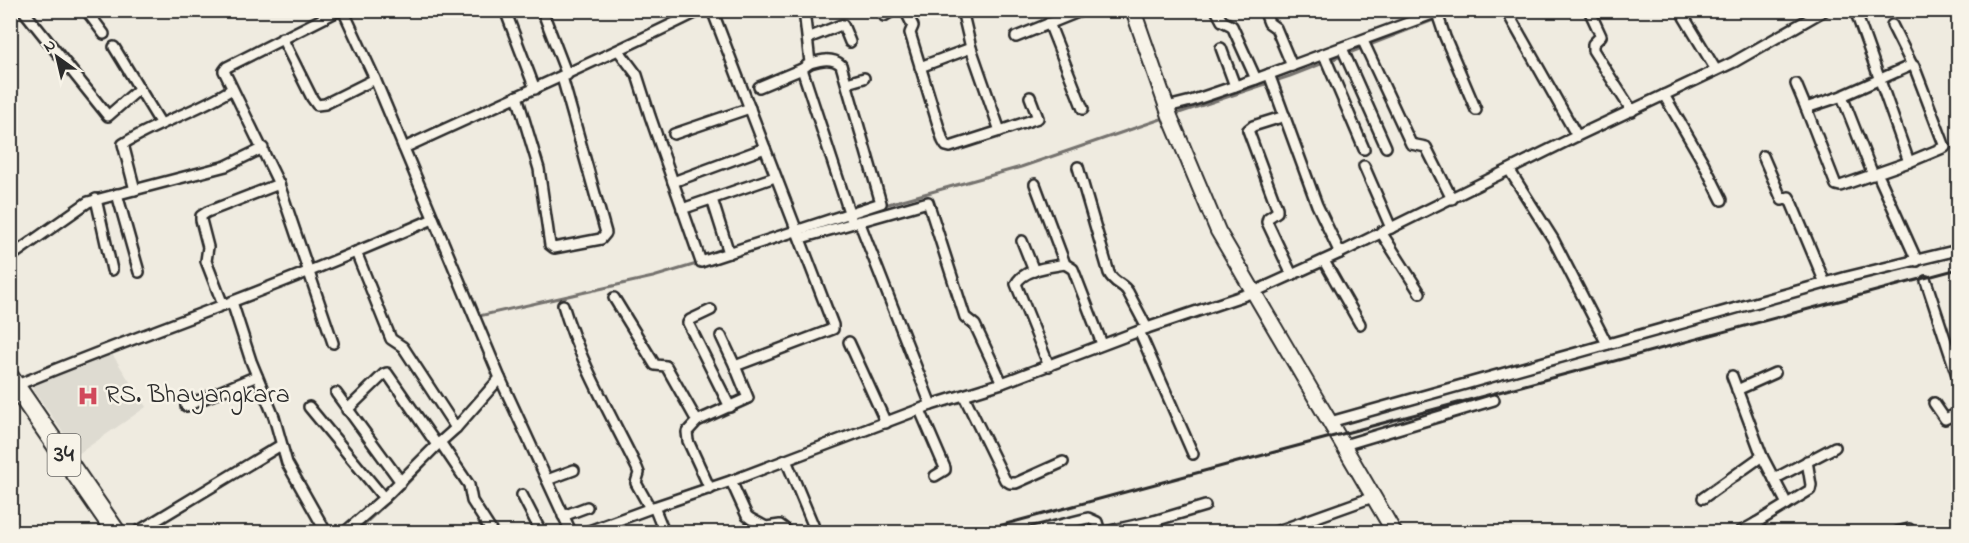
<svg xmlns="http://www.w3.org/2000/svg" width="1969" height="543" font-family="'Indie Flower',sans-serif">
<rect width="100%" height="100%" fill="#efebe0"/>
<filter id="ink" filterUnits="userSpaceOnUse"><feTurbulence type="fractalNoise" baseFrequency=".0167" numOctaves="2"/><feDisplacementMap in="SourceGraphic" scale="12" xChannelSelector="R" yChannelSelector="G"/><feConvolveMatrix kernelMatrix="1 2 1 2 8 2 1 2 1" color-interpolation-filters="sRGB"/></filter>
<g filter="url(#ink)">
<!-- built -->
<path fill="#dedbd1" d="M 109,349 L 146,407 L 78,454 L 30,385 Z"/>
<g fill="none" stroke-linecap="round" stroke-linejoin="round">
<!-- stream -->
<g stroke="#74726e" stroke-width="3">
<path d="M 1173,115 L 1290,76 L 1459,10"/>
<path d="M 881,206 L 1021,167 L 1167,117"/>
<path d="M 474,328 L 470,318 L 653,277 L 700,263"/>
<path d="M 460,430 L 500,385 L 500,384"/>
<path d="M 356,532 L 403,488 L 442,447"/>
</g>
<defs>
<g id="street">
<path d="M 23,10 L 108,116 L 139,89"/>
<path d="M 86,10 L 104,34"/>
<path d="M 343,10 L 375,79 L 500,378 L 571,532"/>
<path d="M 505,10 L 535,89"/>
<path d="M 542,10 L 567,75"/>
<path d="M 804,10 L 810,63 L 802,69 L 851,218"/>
<path d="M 905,10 L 913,26 L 910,33 L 943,141 L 946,146 L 950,147 L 1000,131 L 971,48 L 962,10"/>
<path d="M 1216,10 L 1222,21 L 1232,26 L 1256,79"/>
<path d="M 1264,10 L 1269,23 L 1276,28 L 1292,66"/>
<path d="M 1506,10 L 1577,136"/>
<path d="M 1589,10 L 1601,36 L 1593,44 L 1593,50 L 1632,111"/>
<path d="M 1855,10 L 1909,162"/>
<path d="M 1437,13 L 1445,37 L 1476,110"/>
<path d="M 884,16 L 894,10"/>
<path d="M 1684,17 L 1716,70"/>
<path d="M 1049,23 L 1083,109"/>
<path d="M 1892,25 L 1912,65"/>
<path d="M 1016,37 L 1083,10"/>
<path d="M 282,38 L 312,98 L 317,105 L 325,104 L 375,79"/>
<path d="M 808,38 L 841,25 L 843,25 L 850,42"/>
<path d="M 1363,41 L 1411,144 L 1426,147 L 1452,199"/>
<path d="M 114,47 L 161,124"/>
<path d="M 1221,48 L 1235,86"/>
<path d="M 1342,48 L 1386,147"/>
<path d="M 619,51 L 637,75 L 650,116 L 701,262 L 881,203 L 841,65 C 832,57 821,60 810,63"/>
<path d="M 1324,55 L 1364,149"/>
<path d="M 1912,65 L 1914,66 L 1945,147 L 1909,162 L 1840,186 L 1836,185 L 1806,108 L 1842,96 Z"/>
<path d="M 920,67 L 971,48"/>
<path d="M 1269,74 L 1317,205 L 1340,253"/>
<path d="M 847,83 L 864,78"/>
<path d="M 1796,84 L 1806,108"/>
<path d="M 759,87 L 802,69"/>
<path d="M 1664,95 L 1703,162 L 1722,200"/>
<path d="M 517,96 L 539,169 L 550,245 L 554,248 L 601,239 L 606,233 L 562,77"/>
<path d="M 1842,96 L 1873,175"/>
<path d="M 1167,107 L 1191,101 L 1256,79 L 1443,10"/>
<path d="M 1285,116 L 1253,126 L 1248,130 L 1277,208 L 1277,212 L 1268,218 L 1267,222 L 1292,275"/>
<path d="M 1000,131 L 1038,118 L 1030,97"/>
<path d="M 674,134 L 750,108"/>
<path d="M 404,148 C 503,102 603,59 701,10"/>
<path d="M 1763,156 L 1782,200 L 1789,197 L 1825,283"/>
<path d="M 1364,166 L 1391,228"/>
<path d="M 1078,167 L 1109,273 C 1114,284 1123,283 1128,292 L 1147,328"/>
<path d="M 1510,171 L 1553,239 L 1607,344"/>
<path d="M 1880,179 L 1917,261"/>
<path d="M 673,182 L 765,148"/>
<path d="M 1035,184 L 1065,264 L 1073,269 L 1102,344"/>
<path d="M 135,190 L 123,144 C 157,122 197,112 232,89"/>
<path d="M 117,194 L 139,272"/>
<path d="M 96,199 L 112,270"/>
<path d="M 712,199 L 729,253"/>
<path d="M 682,209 L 775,177"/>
<path d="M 859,221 L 931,405"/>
<path d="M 1381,232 L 1420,293"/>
<path d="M 801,238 L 928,202 L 965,317 L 975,325 L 1002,383"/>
<path d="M 1022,241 L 1034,271"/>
<path d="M 356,252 L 391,339 L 403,347 L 456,428"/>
<path d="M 10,257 L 88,202 L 226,166 L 263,148"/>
<path d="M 1324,261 L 1360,324"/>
<path d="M 1926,281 L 1958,378"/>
<path d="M 614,298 L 655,365 L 666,366 L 697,421"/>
<path d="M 232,302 L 251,361 L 274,417 L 287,463 L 326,532"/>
<path d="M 223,305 L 206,261 L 208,247 L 201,220 L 201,216 L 207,212 L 279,184"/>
<path d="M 563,305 C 580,362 611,415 637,468 L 639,473 L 636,483 L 650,508"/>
<path d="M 711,310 L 690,320 L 688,323 L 730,407"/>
<path d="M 1139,331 L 1193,454"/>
<path d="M 721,336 L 735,366"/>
<path d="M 849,342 L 886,423"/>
<path d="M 333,343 L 279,184 L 224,71 L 227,67 L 340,10"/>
<path d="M 1049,366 L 1016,284 C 1023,269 1050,267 1065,264"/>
<path d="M 1732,376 L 1762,456 L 1787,504"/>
<path d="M 15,386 C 86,356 159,330 231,302 C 299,276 367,248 433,219"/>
<path d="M 1737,390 L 1775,373"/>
<path d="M 336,393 L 401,482"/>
<path d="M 964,396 L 1005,480 L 1010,483 L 1016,483 L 1063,462"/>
<path d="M 1934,403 L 1945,419 L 1958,413"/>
<path d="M 186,406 L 257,376"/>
<path d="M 309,407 L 384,498"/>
<path d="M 347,410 L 384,374 L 387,373 L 437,445"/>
<path d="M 920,410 L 945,468 L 945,470 L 935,476"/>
<path d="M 1330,422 L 1847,277 L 1958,250"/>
<path d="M 440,442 L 469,485 L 472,501 L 492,532"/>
<path d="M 1344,445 L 1494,400"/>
<path d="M 786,460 L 816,532"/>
<path d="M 1774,479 L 1835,447"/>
<path d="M 547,480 L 574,470"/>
<path d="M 731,481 L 747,516 L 751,519 L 766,527 L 780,525 L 784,528 L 786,532"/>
<path d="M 710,489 L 688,441 L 687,432 L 697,421 L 748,398 L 735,366 L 833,329 L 833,325 L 712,10"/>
<path d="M 522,495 L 541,532"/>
<path d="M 1703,498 L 1762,456"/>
<path d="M 654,507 L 664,532"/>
<path d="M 563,516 L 587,507"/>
<path d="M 1154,521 L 1205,506"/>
<path d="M 1756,523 L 1810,490 L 1811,485 L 1807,461"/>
<path d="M 137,532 L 281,445"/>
<path d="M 345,532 L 384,498 L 437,445 L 456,428 L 500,378"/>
<path d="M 586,532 L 654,507 L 731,481 L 931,405 L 1002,383 L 1147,328 L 1254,292 L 1340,253 L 1577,136 L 1734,62 L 1825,10"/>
<path d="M 1032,532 L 1088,518 L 1097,522 L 1100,532"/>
<path d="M 1105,532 L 1154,521 L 1158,532"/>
<path d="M 1275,532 L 1373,497"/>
<path d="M 1740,532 L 1756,523 L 1762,532"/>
<path d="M 1897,532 L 1909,529 L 1912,532"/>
</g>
<path id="secondary" d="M 1133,10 L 1171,119 L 1218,231 L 1394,532"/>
<path id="highway" d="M 10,378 L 116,532"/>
</defs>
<!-- street casing -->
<use href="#street" stroke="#2b2b2b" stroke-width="14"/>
<!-- secondary casing -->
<use href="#secondary" stroke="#2b2b2b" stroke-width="18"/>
<!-- highway casing -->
<use href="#highway" stroke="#2b2b2b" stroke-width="22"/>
<!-- street -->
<use href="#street" stroke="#f7f3e8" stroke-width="9"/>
<!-- secondary -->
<use href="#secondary" stroke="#f7f3e8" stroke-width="14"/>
<!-- highway -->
<use href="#highway" stroke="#f7f3e8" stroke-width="18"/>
<!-- rail -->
<path stroke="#2b2b2b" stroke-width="3" d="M 976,532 L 1958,269"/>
</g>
</g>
<!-- icons -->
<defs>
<symbol id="hospital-bare" viewBox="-9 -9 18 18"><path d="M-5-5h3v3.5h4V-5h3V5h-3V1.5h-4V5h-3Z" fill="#d1495b" stroke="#f7f3e8" stroke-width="2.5" paint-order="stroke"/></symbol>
</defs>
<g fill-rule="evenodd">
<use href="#hospital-bare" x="73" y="381" width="30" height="30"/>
</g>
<g text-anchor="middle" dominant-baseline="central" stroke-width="5" stroke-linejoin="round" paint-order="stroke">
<!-- shield labels -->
<rect fill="#f7f3e8" stroke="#686764" stroke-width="1.5" x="47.5" y="434" width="33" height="42" rx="4.5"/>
<g font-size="24" font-weight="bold" fill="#2b2b2b">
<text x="64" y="455">34</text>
</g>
<!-- poi labels -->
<g font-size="26" fill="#2b2b2b" stroke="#f7f3e8" text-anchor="start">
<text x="105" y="396">RS. Bhayangkara</text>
</g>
</g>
<!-- margin -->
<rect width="1969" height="543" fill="none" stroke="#f7f3e8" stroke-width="36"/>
<rect x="18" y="18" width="1933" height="507" fill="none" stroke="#2b2b2b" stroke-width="2" filter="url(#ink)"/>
<!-- north arrow -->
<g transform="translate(57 57) rotate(326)" stroke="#f7f3e8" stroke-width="4.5" paint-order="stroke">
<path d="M0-4.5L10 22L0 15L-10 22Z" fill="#2b2b2b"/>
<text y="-9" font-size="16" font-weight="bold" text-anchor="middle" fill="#2b2b2b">N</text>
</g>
</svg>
